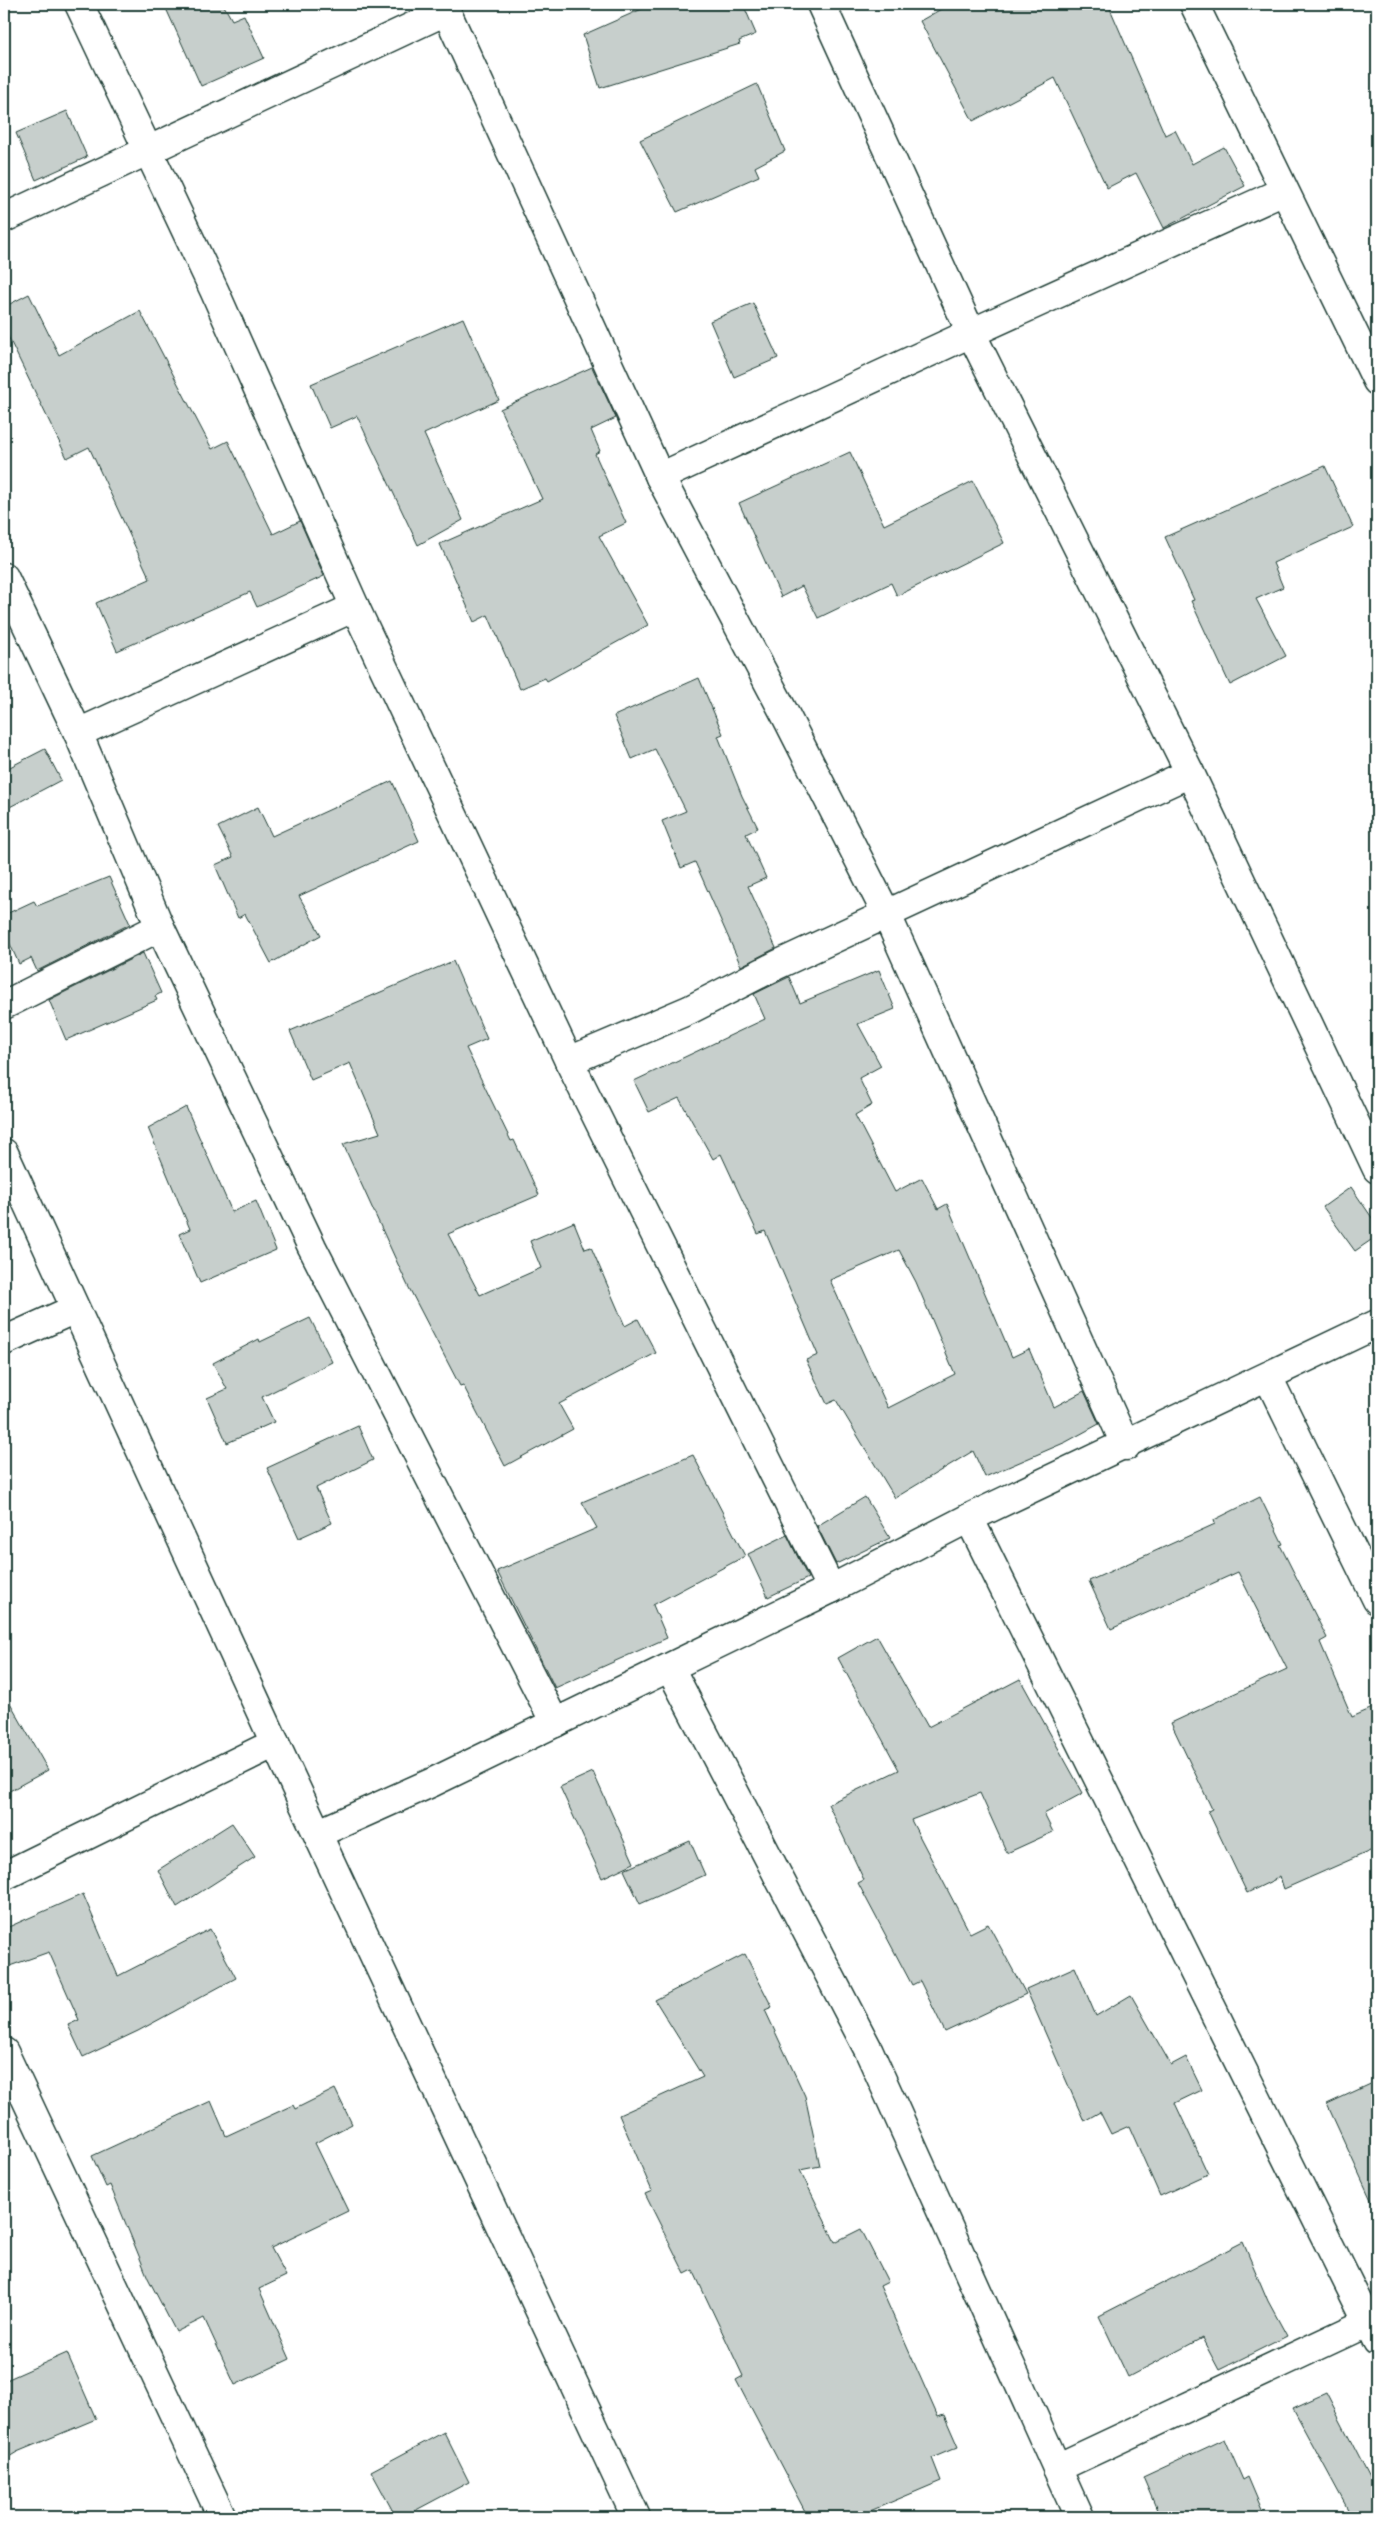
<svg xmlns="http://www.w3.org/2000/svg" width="1381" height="2521" font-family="Itim,sans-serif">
<rect width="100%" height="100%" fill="#fff"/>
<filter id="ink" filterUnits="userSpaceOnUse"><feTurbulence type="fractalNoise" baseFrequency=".02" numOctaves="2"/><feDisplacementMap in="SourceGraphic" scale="10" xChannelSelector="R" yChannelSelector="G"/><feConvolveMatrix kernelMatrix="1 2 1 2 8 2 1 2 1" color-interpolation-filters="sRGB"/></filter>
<g filter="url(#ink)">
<!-- building -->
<g fill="#c7cfcc" stroke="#1f3d34" fill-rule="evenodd">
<path d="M 164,4 L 223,4 L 232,20 L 244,15 L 264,58 L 201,86 Z"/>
<path d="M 653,4 L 743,4 L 756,34 L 739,41 L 740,44 L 600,88 L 583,35 Z"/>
<path d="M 950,4 L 1108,4 L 1165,135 L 1175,130 L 1192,164 L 1224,147 L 1245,186 L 1164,228 L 1136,173 L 1107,188 L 1055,78 L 973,121 L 920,21 Z"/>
<path d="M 757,84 L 785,151 L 755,167 L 759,176 L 677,212 L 640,140 Z"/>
<path d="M 67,111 L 87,157 L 36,180 L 16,133 Z"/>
<path d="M 29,294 L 59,355 L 140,311 L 212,449 L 228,441 L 273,534 L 300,521 L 324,576 L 257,607 L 250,592 L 117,651 L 96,603 L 150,579 L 89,447 L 67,458 L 4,328 L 4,307 Z"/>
<path d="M 753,303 L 778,358 L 734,377 L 710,321 Z"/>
<path d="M 463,318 L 499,400 L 424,434 L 463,520 L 418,545 L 357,416 L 330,428 L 311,384 Z"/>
<path d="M 592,367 L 616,418 L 591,430 L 600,451 L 595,454 L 626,523 L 599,536 L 648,625 L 547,681 L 545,678 L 520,689 L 488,615 L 474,622 L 440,544 L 542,499 L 500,409 Z"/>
<path d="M 850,452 L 884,525 L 973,481 L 1004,543 L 897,596 L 891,583 L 818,618 L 802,586 L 781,597 L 739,503 Z"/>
<path d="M 1325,466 L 1353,527 L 1273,563 L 1283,587 L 1256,599 L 1286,656 L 1230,685 L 1191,601 L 1194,600 L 1165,537 Z"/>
<path d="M 699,678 L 723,734 L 718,736 L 742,796 L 758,828 L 746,834 L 766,878 L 748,886 L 776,948 L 741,966 L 695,862 L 681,868 L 662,821 L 686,811 L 655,749 L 632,759 L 614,716 Z"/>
<path d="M 45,749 L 61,780 L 4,810 L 4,770 Z"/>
<path d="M 392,781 L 419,841 L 299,896 L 321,935 L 271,963 L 245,914 L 238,918 L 215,865 L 233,857 L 218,827 L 258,807 L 272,836 Z"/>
<path d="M 109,877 L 130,924 L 37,971 L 31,958 L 19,964 L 4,931 L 4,915 L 34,901 L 37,906 Z"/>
<path d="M 143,953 L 161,993 L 155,996 L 157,1000 L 66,1040 L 49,1000 Z"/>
<path d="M 453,961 L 487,1039 L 466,1048 L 511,1141 L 514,1140 L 539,1195 L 448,1234 L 480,1295 L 541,1268 L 530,1241 L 574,1222 L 585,1249 L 591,1247 L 625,1326 L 638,1319 L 656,1353 L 559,1404 L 573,1429 L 505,1466 L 463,1385 L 460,1386 L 407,1284 L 343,1144 L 380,1133 L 350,1063 L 311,1080 L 290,1031 Z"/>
<path d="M 879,970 L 895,1009 L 858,1024 L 881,1066 L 859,1078 L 872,1105 L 855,1115 L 895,1192 L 922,1178 L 938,1209 L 947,1204 L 1012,1357 L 1029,1349 L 1054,1407 L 1084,1391 L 1099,1424 L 1066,1442 L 985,1477 L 973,1451 L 895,1498 L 836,1400 L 827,1404 L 806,1360 L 818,1355 L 765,1231 L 758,1234 L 721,1154 L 713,1159 L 679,1098 L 649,1112 L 634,1081 L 765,1019 L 754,994 L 789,977 L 800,1003 ZM 899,1250 L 916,1282 L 955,1374 L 888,1408 L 830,1280 Z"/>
<path d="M 186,1107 L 232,1212 L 256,1201 L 276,1250 L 200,1283 L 179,1234 L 190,1229 L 148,1128 Z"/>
<path d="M 1351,1187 L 1377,1225 L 1377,1236 L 1355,1251 L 1323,1207 Z"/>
<path d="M 310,1318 L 332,1362 L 262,1397 L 274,1422 L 227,1443 L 207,1398 L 227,1389 L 213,1363 L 259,1339 L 260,1342 Z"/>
<path d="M 358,1426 L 373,1460 L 316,1488 L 332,1523 L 299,1538 L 267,1468 Z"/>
<path d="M 693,1455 L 745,1556 L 653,1605 L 667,1638 L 555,1688 L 497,1571 L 597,1528 L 582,1502 Z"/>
<path d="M 865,1497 L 890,1538 L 836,1564 L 817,1526 Z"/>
<path d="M 1260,1497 L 1283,1544 L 1280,1545 L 1327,1638 L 1320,1642 L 1352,1717 L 1377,1706 L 1377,1848 L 1284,1889 L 1280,1877 L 1247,1893 L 1208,1811 L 1212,1809 L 1171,1723 L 1287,1669 L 1238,1572 L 1111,1629 L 1089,1581 L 1215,1524 L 1214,1520 Z"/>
<path d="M 787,1535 L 808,1578 L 768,1597 L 748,1554 Z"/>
<path d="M 877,1636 L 928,1727 L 1020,1679 L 1083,1793 L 1044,1814 L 1053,1832 L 1007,1853 L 980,1793 L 911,1820 L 970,1933 L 988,1924 L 1026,1994 L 945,2032 L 920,1981 L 912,1985 L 858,1883 L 864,1880 L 828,1804 L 899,1770 L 838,1658 Z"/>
<path d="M 4,1692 L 48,1770 L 4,1794 Z"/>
<path d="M 593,1772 L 634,1863 L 602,1878 L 560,1787 Z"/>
<path d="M 232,1823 L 255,1857 L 177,1907 L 158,1870 Z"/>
<path d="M 690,1841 L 705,1875 L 640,1904 L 624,1870 Z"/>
<path d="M 83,1894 L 118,1976 L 210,1929 L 236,1978 L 138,2031 L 83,2057 L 68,2025 L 79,2020 L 49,1952 L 4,1968 L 4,1929 Z"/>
<path d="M 745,1954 L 772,2007 L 765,2010 L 805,2096 L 820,2166 L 800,2170 L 835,2242 L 861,2229 L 888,2282 L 880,2286 L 938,2417 L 944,2415 L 958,2447 L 932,2458 L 941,2481 L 856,2517 L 808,2517 L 736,2380 L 743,2376 L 693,2270 L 685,2274 L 645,2194 L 652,2191 L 619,2115 L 703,2077 L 655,2000 Z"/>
<path d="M 1075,1967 L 1096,2016 L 1131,1995 L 1171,2065 L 1186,2057 L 1202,2090 L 1175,2103 L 1208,2174 L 1160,2196 L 1129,2126 L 1111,2134 L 1100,2112 L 1084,2121 L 1026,1989 Z"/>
<path d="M 1377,2081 L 1377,2213 L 1327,2104 Z"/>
<path d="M 335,2089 L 352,2124 L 315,2143 L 348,2211 L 271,2248 L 286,2276 L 259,2289 L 290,2359 L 235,2385 L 204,2318 L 176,2332 L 148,2278 L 110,2185 L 106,2187 L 92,2156 L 211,2101 L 226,2136 L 293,2105 L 295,2109 Z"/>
<path d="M 1243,2242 L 1268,2301 L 1287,2336 L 1219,2370 L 1202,2338 L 1128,2377 L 1099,2316 Z"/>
<path d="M 67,2353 L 96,2419 L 17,2452 L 4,2460 L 4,2381 Z"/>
<path d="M 1326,2393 L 1377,2492 L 1377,2517 L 1352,2517 L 1293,2408 Z"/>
<path d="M 444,2432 L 469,2482 L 403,2517 L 396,2517 L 371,2471 Z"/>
<path d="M 1225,2439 L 1243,2480 L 1248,2477 L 1265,2517 L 1160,2517 L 1143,2477 Z"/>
</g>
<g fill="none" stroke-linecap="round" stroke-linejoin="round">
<defs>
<g id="street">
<path d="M 79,4 L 214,290 L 355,607 L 569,1061 L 831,1589"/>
<path d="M 443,4 L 660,477 L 787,718 L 886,913 L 1126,1446"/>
<path d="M 821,4 L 971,333 L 1190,773 L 1377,1169"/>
<path d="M 1194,4 L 1377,381"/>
<path d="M 4,218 L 446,11"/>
<path d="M 660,477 L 971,333 L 1284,191"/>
<path d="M 4,577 L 78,733 L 160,927 L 312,1247 L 555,1723"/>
<path d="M 78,733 L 355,607"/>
<path d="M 4,1005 L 160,927"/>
<path d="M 569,1061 L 689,1010 L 777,965 L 1190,773"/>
<path d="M 4,1341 L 75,1309"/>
<path d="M 1268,1377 L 1377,1600"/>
<path d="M 969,1518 L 1377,2341"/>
<path d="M 670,1668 L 869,2051 L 1079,2517"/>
<path d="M 319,1833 L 433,1782 L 831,1589 L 969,1518 L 1377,1324"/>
<path d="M 4,1876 L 275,1743"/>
<path d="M 4,2052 L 222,2517"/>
<path d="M 1057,2468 L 1377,2318"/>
</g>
<path id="secondary" d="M 4,1153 L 275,1743 L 636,2517"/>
</defs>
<!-- street casing -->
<use href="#street" stroke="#1f3d34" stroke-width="31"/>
<!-- secondary casing -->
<use href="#secondary" stroke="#1f3d34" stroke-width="31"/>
<!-- street -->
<use href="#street" stroke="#fff" stroke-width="28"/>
<!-- secondary -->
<use href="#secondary" stroke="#fff" stroke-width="28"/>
</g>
</g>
<!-- margin -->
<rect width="1381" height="2521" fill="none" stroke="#fff" stroke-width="20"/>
<rect x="10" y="10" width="1361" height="2501" fill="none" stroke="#1f3d34" stroke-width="2" filter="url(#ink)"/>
</svg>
